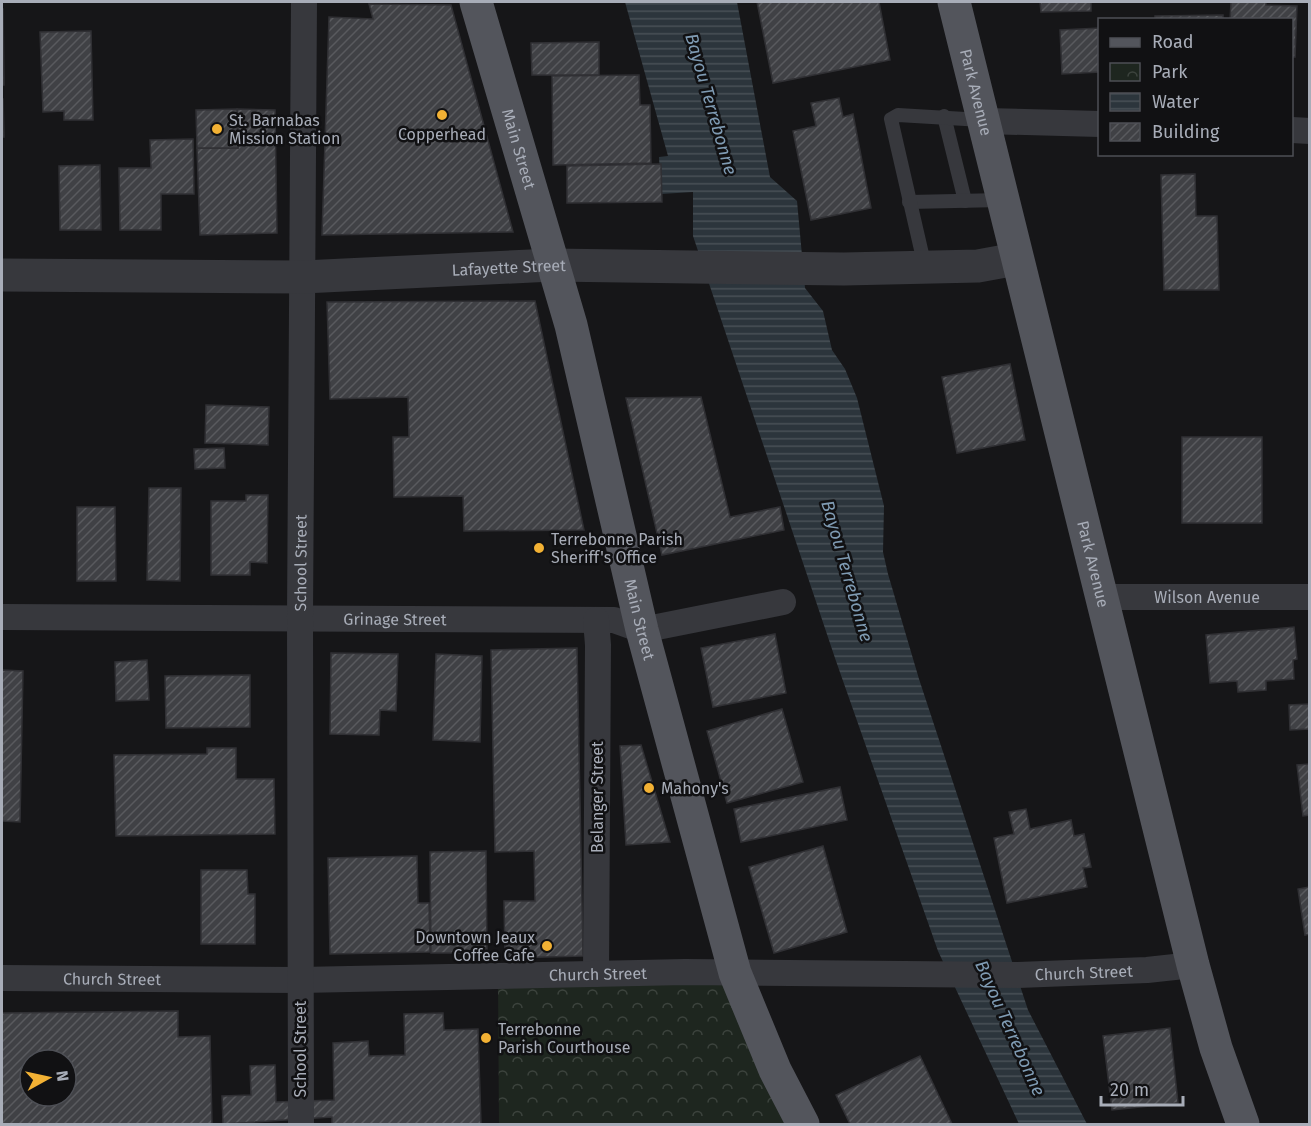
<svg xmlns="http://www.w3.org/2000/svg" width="1311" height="1126" font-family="'Fira Sans',sans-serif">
<defs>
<pattern id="park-crowns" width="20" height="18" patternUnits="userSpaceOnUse" patternTransform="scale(1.5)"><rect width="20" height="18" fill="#1e261f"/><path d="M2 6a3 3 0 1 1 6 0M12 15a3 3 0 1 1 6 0" fill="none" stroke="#3c433d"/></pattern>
<pattern id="water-rules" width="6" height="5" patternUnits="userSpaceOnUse" patternTransform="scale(1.5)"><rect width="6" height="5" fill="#2c353c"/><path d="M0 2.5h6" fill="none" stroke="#485056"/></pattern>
<pattern id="building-hatch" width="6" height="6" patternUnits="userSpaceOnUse" patternTransform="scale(1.5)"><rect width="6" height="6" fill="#404145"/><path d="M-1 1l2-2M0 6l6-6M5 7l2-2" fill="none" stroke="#595a5e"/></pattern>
</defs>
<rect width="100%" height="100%" fill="#161618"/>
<!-- park -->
<path fill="url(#park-crowns)" d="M 735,973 L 803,1124 L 499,1124 L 498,976 Z"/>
<!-- water -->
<path fill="url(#water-rules)" d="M 625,2 L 737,2 L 770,177 L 797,201 L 805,288 L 823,311 L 832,350 L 845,369 L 857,398 L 884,506 L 883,552 L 888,574 L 919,679 L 1028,1010 L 1087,1124 L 1019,1124 L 938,951 L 836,661 L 693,236 L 693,192 L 661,194 L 659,157 L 668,156 Z"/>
<!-- building -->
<g fill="url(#building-hatch)" stroke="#303034" stroke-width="1.5" fill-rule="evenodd">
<path d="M 757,2 L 879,2 L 890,60 L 773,83 Z"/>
<path d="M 1040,2 L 1091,2 L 1091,11 L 1041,12 Z"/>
<path d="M 1231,2 L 1266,2 L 1266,5 L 1297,6 L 1295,57 L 1292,57 L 1292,20 L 1230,20 Z"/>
<path d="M 369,4 L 451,5 L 513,232 L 322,235 L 329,17 L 373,19 Z"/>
<path d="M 2,9 L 3,9 L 4,85 L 2,85 Z"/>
<path d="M 1223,15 L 1223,20 L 1155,20 L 1155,16 Z"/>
<path d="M 1100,28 L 1100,72 L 1062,74 L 1060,30 Z"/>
<path d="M 91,31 L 93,120 L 64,120 L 64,111 L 43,112 L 40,32 Z"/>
<path d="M 599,42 L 599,75 L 532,75 L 531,43 Z"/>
<path d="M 639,75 L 640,105 L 650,105 L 651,163 L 553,165 L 552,76 Z"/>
<path d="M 839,98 L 843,117 L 853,114 L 871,208 L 811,220 L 793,131 L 816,126 L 811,103 Z"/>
<path d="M 2,99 L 3,99 L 4,137 L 2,137 Z"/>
<path d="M 237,109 L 275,110 L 277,233 L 200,235 L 197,148 L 238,148 Z"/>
<path d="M 237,109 L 238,148 L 197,148 L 196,110 Z"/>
<path d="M 193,139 L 194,194 L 161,194 L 161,230 L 120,230 L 119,168 L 151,168 L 150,140 Z"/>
<path d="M 661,164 L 662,202 L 567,203 L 567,166 Z"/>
<path d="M 100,165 L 101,230 L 60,230 L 59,166 Z"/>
<path d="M 1195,174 L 1196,216 L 1217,216 L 1219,290 L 1164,290 L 1161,175 Z"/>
<path d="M 535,301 L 584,530 L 464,531 L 463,496 L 394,497 L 393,437 L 409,437 L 408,397 L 330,399 L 327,302 Z"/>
<path d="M 1010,364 L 1025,440 L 957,453 L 942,377 Z"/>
<path d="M 701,397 L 730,517 L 780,507 L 784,530 L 662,555 L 626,398 Z"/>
<path d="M 206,405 L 269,407 L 268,445 L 205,443 Z"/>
<rect x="1182" y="437" width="80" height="86"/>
<path d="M 224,448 L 225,468 L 195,469 L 194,449 Z"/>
<path d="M 149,488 L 181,488 L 180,581 L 147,580 Z"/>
<path d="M 246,495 L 268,495 L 267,563 L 250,562 L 250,575 L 211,575 L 211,501 L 246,501 Z"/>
<path d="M 77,507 L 115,507 L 116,581 L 77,581 Z"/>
<path d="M 1294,627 L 1297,659 L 1293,660 L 1294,679 L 1266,681 L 1266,690 L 1238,692 L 1237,681 L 1210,683 L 1206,635 Z"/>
<path d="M 775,634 L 786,693 L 713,707 L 701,648 Z"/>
<path d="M 577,648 L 583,956 L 505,958 L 504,901 L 535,901 L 534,851 L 495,852 L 491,650 Z"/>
<path d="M 331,653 L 398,654 L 396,711 L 380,710 L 379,735 L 330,734 Z"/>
<path d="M 436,654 L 482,656 L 480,742 L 433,740 Z"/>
<path d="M 147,660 L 149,700 L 116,701 L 115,662 Z"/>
<path d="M 2,670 L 23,671 L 20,822 L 2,821 Z"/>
<path d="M 250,675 L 250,727 L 166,728 L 165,676 Z"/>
<path d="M 1310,704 L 1310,729 L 1290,730 L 1289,705 Z"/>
<path d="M 782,709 L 803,782 L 727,803 L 707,731 Z"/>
<path d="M 641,745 L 670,842 L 626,845 L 620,746 Z"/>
<path d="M 207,748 L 236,748 L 236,779 L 274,779 L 275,834 L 116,836 L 114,755 L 207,754 Z"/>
<path d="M 1310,764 L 1310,815 L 1303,816 L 1297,765 Z"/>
<path d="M 840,787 L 847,820 L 741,842 L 734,809 Z"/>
<path d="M 1026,809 L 1030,829 L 1071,820 L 1074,836 L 1084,834 L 1091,867 L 1083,868 L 1087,887 L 1007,903 L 994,838 L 1014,834 L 1009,812 Z"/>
<path d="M 823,846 L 847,932 L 774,953 L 749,867 Z"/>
<path d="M 486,851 L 487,953 L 431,953 L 430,852 Z"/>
<path d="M 417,856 L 418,903 L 429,903 L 430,952 L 330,954 L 328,858 Z"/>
<path d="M 201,870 L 247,870 L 248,894 L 255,894 L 255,944 L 201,944 Z"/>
<path d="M 1310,887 L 1310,934 L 1305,935 L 1298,889 Z"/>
<path d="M 178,1011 L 178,1037 L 210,1036 L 212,1124 L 2,1124 L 2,1013 ZM 30,1060 L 66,1060 L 66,1096 L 30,1096 Z"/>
<path d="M 443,1013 L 444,1030 L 478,1029 L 481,1124 L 332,1124 L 332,1117 L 223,1124 L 222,1096 L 251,1095 L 250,1066 L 275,1065 L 276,1102 L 334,1100 L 333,1043 L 368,1041 L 369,1056 L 405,1055 L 404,1014 Z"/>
<path d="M 1170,1028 L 1178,1103 L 1112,1110 L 1103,1036 Z"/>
<path d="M 920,1056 L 952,1124 L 850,1124 L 836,1095 Z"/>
</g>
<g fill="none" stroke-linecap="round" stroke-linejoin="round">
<!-- service -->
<g stroke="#37383d" stroke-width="14">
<path d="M 944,116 L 965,201"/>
<path d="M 909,202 L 1002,200"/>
<path d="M 925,267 L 891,119 L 898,115 L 982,120"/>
</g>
<!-- minor -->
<g stroke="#37383d" stroke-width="26">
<path d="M 984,121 L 1100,124"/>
<path d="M 1292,130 L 1310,131"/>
<path id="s1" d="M 1103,597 L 1310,597"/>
<path id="s2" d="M 2,617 L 614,620 L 642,630 L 783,602"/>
<path d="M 596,620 L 598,645 L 596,974"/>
<path id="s3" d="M 2,978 L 300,980 L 685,972 L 1018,975 L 1147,970 L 1193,965"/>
<path id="s4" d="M 301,1124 L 300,617 L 304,2"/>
</g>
<!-- tertiary -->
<path stroke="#37383d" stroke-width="33" id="s5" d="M 2,275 L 303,277 L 552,265 L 844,269 L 978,266 L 1016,259"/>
<!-- primary -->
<g stroke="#53555c" stroke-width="33">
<path id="s6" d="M 476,2 L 571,325 L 642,630 L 735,973 L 775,1070 L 803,1124"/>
<path id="s7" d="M 954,2 L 1193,965 L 1216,1048 L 1243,1124"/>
</g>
</g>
<!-- markers -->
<g fill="#f2b134" stroke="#111113" stroke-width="2">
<circle cx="442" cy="115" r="6"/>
<circle cx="217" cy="129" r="6"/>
<circle cx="539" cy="548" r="6"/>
<circle cx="649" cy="788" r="6"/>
<circle cx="547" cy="946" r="6"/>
<circle cx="486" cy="1038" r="6"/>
</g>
<g text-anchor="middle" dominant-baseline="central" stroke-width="5" stroke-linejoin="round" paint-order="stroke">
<!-- street labels -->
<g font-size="16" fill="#a8adb8" stroke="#111113">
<text stroke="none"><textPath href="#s7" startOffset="93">Park Avenue</textPath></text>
<text stroke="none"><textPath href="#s6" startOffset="153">Main Street</textPath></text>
<text stroke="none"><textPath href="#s5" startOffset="507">Lafayette Street</textPath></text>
<text stroke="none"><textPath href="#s4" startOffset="561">School Street</textPath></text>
<text stroke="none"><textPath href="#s7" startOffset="579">Park Avenue</textPath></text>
<text stroke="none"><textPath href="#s1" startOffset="104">Wilson Avenue</textPath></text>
<text stroke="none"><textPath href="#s2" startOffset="393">Grinage Street</textPath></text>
<text stroke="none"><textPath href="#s6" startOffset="639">Main Street</textPath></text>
<text transform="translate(597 797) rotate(-90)">Belanger Street</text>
<text stroke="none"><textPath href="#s3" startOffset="1082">Church Street</textPath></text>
<text stroke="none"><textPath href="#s3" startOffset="596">Church Street</textPath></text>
<text stroke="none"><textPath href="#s3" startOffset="110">Church Street</textPath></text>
<text transform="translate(300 1049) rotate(-90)">School Street</text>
</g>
<!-- poi labels -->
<g font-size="16" fill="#a8adb8" stroke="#111113" text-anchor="start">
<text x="229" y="120">St. Barnabas<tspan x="229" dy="18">Mission Station</tspan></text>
<text x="442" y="134" text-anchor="middle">Copperhead</text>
<text x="551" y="539">Terrebonne Parish<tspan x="551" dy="18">Sheriff's Office</tspan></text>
<text x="661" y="788">Mahony's</text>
<text x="535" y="937" text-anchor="end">Downtown Jeaux<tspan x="535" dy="18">Coffee Cafe</tspan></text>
<text x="498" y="1029">Terrebonne<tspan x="498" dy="18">Parish Courthouse</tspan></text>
</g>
<!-- water labels -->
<g font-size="18" font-style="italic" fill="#7f9bb3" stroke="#111113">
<text transform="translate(711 104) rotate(74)">Bayou Terrebonne</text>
<text transform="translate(847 571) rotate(74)">Bayou Terrebonne</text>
<text transform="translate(1010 1028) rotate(66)">Bayou Terrebonne</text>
</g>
</g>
<!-- border -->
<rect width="1311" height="1126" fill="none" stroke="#a8adb8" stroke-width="6"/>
<!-- legend -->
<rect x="1098" y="18" width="195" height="138" fill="#111113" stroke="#4d4f55" stroke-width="1.5"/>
<rect x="1110" y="38" width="30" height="9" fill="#53555c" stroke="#4d4f55" stroke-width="1.5"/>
<text x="1152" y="48" font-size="18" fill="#a8adb8">Road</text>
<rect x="1110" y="63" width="30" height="18" fill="url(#park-crowns)" stroke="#4d4f55" stroke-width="1.5"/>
<text x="1152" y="78" font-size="18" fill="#a8adb8">Park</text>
<rect x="1110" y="93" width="30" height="18" fill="url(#water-rules)" stroke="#4d4f55" stroke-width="1.5"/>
<text x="1152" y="108" font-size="18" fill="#a8adb8">Water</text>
<rect x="1110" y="123" width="30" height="18" fill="url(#building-hatch)" stroke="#4d4f55" stroke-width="1.5"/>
<text x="1152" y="138" font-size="18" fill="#a8adb8">Building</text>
<!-- north arrow -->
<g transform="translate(48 1078) rotate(82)"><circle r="28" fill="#111113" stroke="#4d4f55" stroke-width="1.5"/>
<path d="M0-4.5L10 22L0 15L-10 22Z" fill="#f2b134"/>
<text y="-9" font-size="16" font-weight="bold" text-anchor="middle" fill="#a8adb8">N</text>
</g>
<!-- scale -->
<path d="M1101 1096v9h82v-9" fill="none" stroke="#a8adb8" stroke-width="3"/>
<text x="1110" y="1096" font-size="18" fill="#a8adb8" stroke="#111113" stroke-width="4.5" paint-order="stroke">20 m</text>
</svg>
